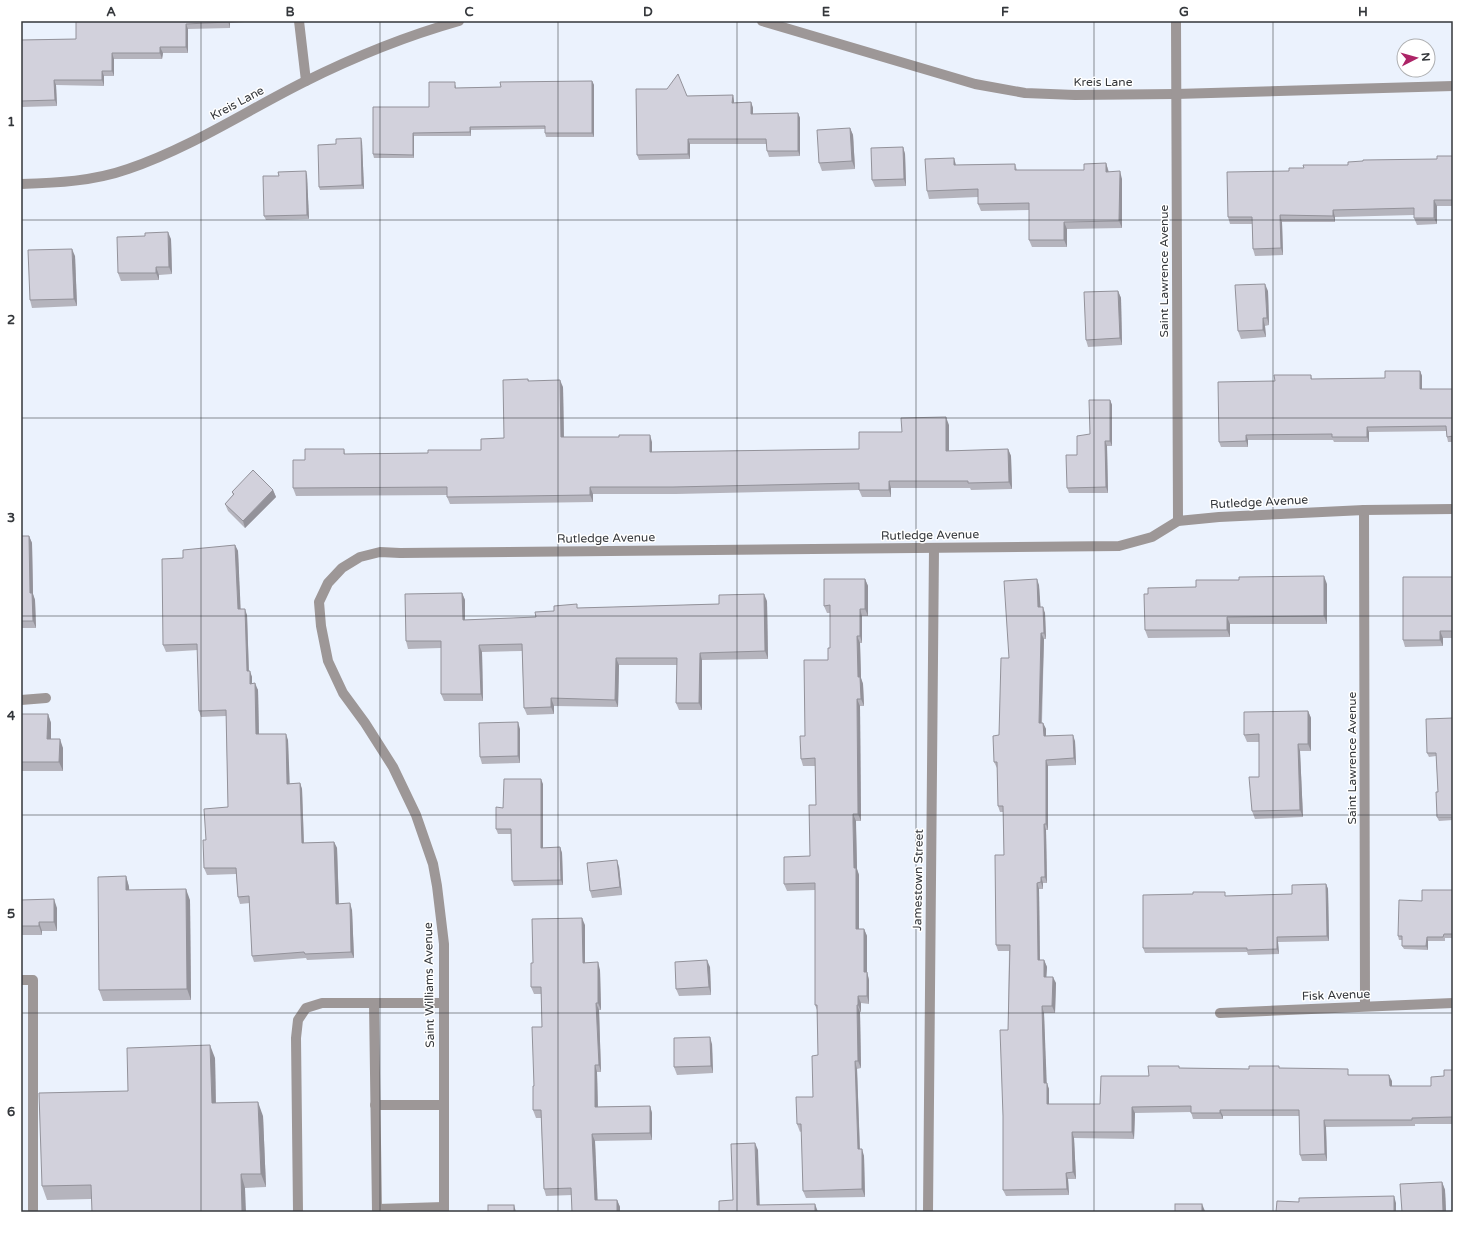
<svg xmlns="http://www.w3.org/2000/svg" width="1474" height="1233" font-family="'Varela Round',sans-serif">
<rect width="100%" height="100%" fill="#ebf2fd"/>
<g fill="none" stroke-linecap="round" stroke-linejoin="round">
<!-- minor -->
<g stroke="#9d9797" stroke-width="10">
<path d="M 299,21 L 306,81"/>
<path d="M 762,21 L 975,84 L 1025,93 L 1075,95 L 1176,94 L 1453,86"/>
<path d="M 1176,21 L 1178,521"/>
<path d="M 21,184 C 57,183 94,181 128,169 C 190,148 246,111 304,82 C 354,57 406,36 459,21"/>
<path d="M 1364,510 L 1365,1006"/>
<path d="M 21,700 L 46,698"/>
<path d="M 21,980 L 33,980 L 33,1212"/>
<path d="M 374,1003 L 377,1212"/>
<path d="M 1220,1013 L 1453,1003"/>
<path d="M 375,1105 L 444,1105"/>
<path d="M 377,1209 L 444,1207"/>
<path d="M 298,1212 L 296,1038 L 298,1020 L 306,1008 L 322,1003 L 444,1003"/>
<path d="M 444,1212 L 444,944 L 437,886 L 433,864 L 416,815 L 393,767 L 365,723 L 343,693 L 328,661 L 321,626 L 319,602 L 328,583 L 342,568 L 360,557 L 380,552 L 400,553 L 1119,546 L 1152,537 L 1178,521 L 1219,517 L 1364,510 L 1453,509"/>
<path d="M 928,1212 L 934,548"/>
</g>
</g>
<!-- wall -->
<g fill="#b5b4bd">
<path d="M 76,21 L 245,21 L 245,22 L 230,23 L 230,28 L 188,29 L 188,53 L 163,53 L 162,59 L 114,59 L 114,76 L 104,76 L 104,86 L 56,85 L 57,106 L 22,107 L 21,104 L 21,40 L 76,39 Z"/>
<path d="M 592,81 L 594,85 L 594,137 L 546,137 L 545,133 L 545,129 L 471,130 L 471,136 L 414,136 L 414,158 L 374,158 L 373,154 L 456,85 L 456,88 L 501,87 Z"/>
<path d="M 733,95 L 734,101 L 734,103 L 751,102 L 753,108 L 753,114 L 798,113 L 800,118 L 800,156 L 769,157 L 767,151 L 767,144 L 690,144 L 690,159 L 639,160 L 637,155 L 687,96 Z"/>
<path d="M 850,128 L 853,135 L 855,169 L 822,171 L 819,163 Z"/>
<path d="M 362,142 L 364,189 L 320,190 L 319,187 L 336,144 Z"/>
<path d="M 903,147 L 905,154 L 906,186 L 875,187 L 872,180 Z"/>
<path d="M 1453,156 L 1453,206 L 1437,206 L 1437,224 L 1417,225 L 1414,218 L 1414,215 L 1335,217 L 1335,222 L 1282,222 L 1283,255 L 1255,256 L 1253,249 L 1252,224 L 1230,224 L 1228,217 L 1289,171 L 1304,168 L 1437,159 Z"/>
<path d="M 1106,163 L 1109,172 L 1122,179 L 1122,228 L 1067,229 L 1067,247 L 1032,247 L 1029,240 L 1029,210 L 981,211 L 978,204 L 978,197 L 929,199 L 927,191 L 956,165 L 1015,164 L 1017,170 L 1084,170 Z"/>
<path d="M 307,175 L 309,219 L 266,220 L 264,216 L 279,176 Z"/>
<path d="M 171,239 L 172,274 L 159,275 L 159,280 L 121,281 L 118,273 Z"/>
<path d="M 75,256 L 77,306 L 32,308 L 30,300 Z"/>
<path d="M 1118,291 L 1121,298 L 1122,345 L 1088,347 L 1086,340 Z"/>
<path d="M 1268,291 L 1269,325 L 1265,326 L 1266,337 L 1241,339 L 1238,331 Z"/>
<path d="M 1420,371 L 1422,376 L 1422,389 L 1453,389 L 1453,442 L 1448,442 L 1447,437 L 1446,431 L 1369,432 L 1369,442 L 1334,442 L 1333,440 L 1248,440 L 1248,447 L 1221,447 L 1219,442 L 1275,381 L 1311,375 L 1312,379 L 1385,378 Z"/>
<path d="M 528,379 L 529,381 L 563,387 L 564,437 L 652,442 L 652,452 L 859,449 L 902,432 L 949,425 L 949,451 L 1008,449 L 1011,456 L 1012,489 L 971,490 L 970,488 L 891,488 L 891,497 L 862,497 L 859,490 L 676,494 L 593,494 L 593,502 L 450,504 L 447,497 L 447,495 L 296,496 L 293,488 L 305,460 L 344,449 L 345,454 L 428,453 L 481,450 L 504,438 Z"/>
<path d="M 1110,400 L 1112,405 L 1112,446 L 1107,446 L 1108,493 L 1069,493 L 1067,488 L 1077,455 L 1090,434 Z"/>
<path d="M 273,490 L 276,497 L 245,528 L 228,511 L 225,504 L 233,495 L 232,492 Z"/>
<path d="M 21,536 L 29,536 L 32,543 L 33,594 L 35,600 L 36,628 L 21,628 Z"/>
<path d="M 235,545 L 238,551 L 240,609 L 247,615 L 249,671 L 252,677 L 252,683 L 258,690 L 259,734 L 288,740 L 289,784 L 300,783 L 302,789 L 304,843 L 334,842 L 337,848 L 339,904 L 352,910 L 354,958 L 307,960 L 306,958 L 254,962 L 252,956 L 250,903 L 240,904 L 238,897 L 236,874 L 207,875 L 204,868 L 206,840 L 228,807 L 226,716 L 201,717 L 199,711 L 198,650 L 166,652 L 163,645 L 183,558 Z"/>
<path d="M 1453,577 L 1453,638 L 1443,638 L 1443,646 L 1405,647 L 1403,640 Z"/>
<path d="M 865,579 L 868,586 L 868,616 L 862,616 L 862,643 L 860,643 L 861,678 L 863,684 L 864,706 L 860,706 L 861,821 L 856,821 L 856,830 L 857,869 L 859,875 L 859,929 L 864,929 L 867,936 L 867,972 L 869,980 L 869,1004 L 861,1003 L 861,1012 L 860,1012 L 861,1068 L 857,1069 L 860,1149 L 864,1156 L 865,1197 L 806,1198 L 803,1191 L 802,1131 L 800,1132 L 797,1124 L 813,1097 L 818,1055 L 817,1010 L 815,1005 L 815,890 L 787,891 L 784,884 L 810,856 L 816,805 L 815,766 L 803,766 L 801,759 L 805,736 L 828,660 L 830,648 L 830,613 L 827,613 L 824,606 Z"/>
<path d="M 1327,584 L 1327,624 L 1230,624 L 1230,637 L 1148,638 L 1145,630 L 1148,594 L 1196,587 Z"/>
<path d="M 1039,585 L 1040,607 L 1045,613 L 1046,639 L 1044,639 L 1042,723 L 1043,723 L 1046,729 L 1046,736 L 1075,741 L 1076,765 L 1048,766 L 1048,830 L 1046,830 L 1047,883 L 1043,883 L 1043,889 L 1039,889 L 1040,960 L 1044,960 L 1047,967 L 1046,977 L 1056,983 L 1055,1013 L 1044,1013 L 1046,1083 L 1049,1089 L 1049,1104 L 1100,1104 L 1149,1076 L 1180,1068 L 1249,1069 L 1279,1068 L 1350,1075 L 1392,1081 L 1392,1086 L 1431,1086 L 1453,1070 L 1453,1124 L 1415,1124 L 1415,1126 L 1326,1127 L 1327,1161 L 1302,1161 L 1300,1155 L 1299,1116 L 1223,1116 L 1223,1119 L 1193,1119 L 1191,1112 L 1135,1113 L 1134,1139 L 1074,1138 L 1076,1179 L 1068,1179 L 1069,1195 L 1006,1196 L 1003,1190 L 1008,1030 L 1009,951 L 998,951 L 996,945 L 1004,855 L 1003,812 L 1000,812 L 998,806 L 997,768 L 994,762 L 999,735 L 1009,658 Z"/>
<path d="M 462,593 L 465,600 L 465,620 L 536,617 L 554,611 L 579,608 L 719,604 L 767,601 L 768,659 L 702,660 L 702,710 L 679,710 L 676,703 L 677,665 L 619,665 L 618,707 L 554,706 L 554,714 L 527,715 L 524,708 L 522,651 L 482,652 L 483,701 L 444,701 L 441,694 L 441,648 L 408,649 L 406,641 Z"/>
<path d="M 1308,711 L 1311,718 L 1311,751 L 1300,751 L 1303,817 L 1255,819 L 1252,811 L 1259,777 L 1259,742 L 1247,742 L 1244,735 Z"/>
<path d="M 21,714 L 48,714 L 51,723 L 51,739 L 63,748 L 63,771 L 21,771 Z"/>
<path d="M 1453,718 L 1453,820 L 1439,821 L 1437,817 L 1438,792 L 1436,756 L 1429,757 L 1427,753 Z"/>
<path d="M 520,729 L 520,763 L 482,764 L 480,757 Z"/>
<path d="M 543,784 L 543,848 L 560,847 L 562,853 L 563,885 L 514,886 L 512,881 L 511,834 L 498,834 L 496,829 L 503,808 Z"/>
<path d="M 619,867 L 622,895 L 592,898 L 590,891 Z"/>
<path d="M 126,876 L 129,887 L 129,890 L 190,900 L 191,1000 L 103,1001 L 99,990 Z"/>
<path d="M 1326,884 L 1328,889 L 1329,941 L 1278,942 L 1279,954 L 1248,955 L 1247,952 L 1145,953 L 1143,948 L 1227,896 L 1292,894 Z"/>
<path d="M 1453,890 L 1453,938 L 1445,938 L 1445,941 L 1428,941 L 1428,950 L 1404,949 L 1402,946 L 1402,940 L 1399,940 L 1398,936 L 1422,901 Z"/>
<path d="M 21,900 L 57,908 L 57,931 L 42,931 L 42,935 L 21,935 Z"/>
<path d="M 585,925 L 585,963 L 600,970 L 601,1010 L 599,1010 L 601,1072 L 597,1072 L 598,1107 L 650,1106 L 652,1113 L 652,1140 L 595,1141 L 597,1200 L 617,1200 L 620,1207 L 572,1195 L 546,1196 L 544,1189 L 541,1118 L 536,1118 L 533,1110 L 534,1086 L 542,1027 L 541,994 L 534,994 L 531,987 L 533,963 Z"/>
<path d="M 710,967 L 711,995 L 679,996 L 676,989 Z"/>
<path d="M 712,1044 L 713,1073 L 677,1075 L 674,1067 Z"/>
<path d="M 215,1058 L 216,1103 L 263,1116 L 266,1187 L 245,1188 L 91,1199 L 47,1200 L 42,1186 L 128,1091 Z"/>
<path d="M 1442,1182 L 1445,1190 L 1446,1212 L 1402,1212 Z"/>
</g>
<!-- shaded-wall -->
<g fill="#93929a">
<path d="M 228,21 L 229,21 L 230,23 L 230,28 Z"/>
<path d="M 186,24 L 188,29 L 188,53 L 186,47 Z"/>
<path d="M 160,47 L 163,53 L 162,59 L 160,53 Z"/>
<path d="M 112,53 L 114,59 L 114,76 L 112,71 Z"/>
<path d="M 102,71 L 104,76 L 104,86 L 102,80 Z"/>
<path d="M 54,80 L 56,85 L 57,106 L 55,100 Z"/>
<path d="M 592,81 L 594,85 L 594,137 L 592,133 Z"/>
<path d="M 733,95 L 734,101 L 734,108 L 732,103 Z"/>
<path d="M 751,102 L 753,108 L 753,119 L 751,114 Z"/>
<path d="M 798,113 L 800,118 L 800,156 L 798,151 Z"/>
<path d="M 470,127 L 471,130 L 471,136 L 470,132 Z"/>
<path d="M 850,128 L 853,135 L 855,169 L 852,161 Z"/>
<path d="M 413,133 L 414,136 L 414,158 L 413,155 Z"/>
<path d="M 361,138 L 362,142 L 364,189 L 362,185 Z"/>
<path d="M 688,139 L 690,144 L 690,159 L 688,154 Z"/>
<path d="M 903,147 L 905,154 L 906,186 L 904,179 Z"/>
<path d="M 954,158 L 956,165 L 954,165 Z"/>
<path d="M 1106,163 L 1108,170 L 1109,179 L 1106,172 Z"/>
<path d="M 306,171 L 307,175 L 309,219 L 307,215 Z"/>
<path d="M 1120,171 L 1122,179 L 1122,228 L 1119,221 Z"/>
<path d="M 1434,200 L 1437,206 L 1437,224 L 1434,218 Z"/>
<path d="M 1333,210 L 1335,217 L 1335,222 L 1333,216 Z"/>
<path d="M 1280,215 L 1282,222 L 1283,255 L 1281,248 Z"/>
<path d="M 1064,222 L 1067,229 L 1067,247 L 1064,240 Z"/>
<path d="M 168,232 L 171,239 L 172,274 L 169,267 Z"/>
<path d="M 72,249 L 75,256 L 77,306 L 74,299 Z"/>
<path d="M 156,267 L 159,275 L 159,280 L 156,273 Z"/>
<path d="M 1265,284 L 1268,291 L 1269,325 L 1267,318 Z"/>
<path d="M 1118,291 L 1121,298 L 1122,345 L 1120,338 Z"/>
<path d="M 1263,318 L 1265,326 L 1266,337 L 1263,330 Z"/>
<path d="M 1420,371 L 1422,376 L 1422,394 L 1420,389 Z"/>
<path d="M 560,380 L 563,387 L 564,445 L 561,437 Z"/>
<path d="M 1110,400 L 1112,405 L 1112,446 L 1110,441 Z"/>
<path d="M 946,417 L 949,425 L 949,458 L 946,451 Z"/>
<path d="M 1367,427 L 1369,432 L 1369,442 L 1367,437 Z"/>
<path d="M 650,435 L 652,442 L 652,460 L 650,452 Z"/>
<path d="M 1246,435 L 1248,440 L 1248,447 L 1246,441 Z"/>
<path d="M 1105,441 L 1107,446 L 1108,493 L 1106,487 Z"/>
<path d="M 1008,449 L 1011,456 L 1012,489 L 1009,482 Z"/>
<path d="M 889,481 L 891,488 L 891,497 L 889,490 Z"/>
<path d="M 590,487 L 593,494 L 593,502 L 590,495 Z"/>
<path d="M 273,490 L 276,497 L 245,528 L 243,521 Z"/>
<path d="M 29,536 L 32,543 L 33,594 L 35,600 L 36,628 L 33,621 L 30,593 Z"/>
<path d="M 235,545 L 238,551 L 241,616 L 238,609 Z"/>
<path d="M 1324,576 L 1327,584 L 1327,624 L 1324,616 Z"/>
<path d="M 865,579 L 868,586 L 868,616 L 865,609 Z"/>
<path d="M 1037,579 L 1039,585 L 1041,613 L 1038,607 Z"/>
<path d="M 462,593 L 465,600 L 465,627 L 463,620 Z"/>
<path d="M 764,594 L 767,601 L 768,659 L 765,651 Z"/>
<path d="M 1043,607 L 1045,613 L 1046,639 L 1044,633 Z"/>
<path d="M 245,609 L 247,615 L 249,677 L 247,671 Z"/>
<path d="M 860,609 L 862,616 L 862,643 L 860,636 Z"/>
<path d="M 1227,617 L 1230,624 L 1230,637 L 1227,630 Z"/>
<path d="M 1440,631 L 1443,638 L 1443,646 L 1440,640 Z"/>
<path d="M 1041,633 L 1044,639 L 1041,730 L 1039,723 Z"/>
<path d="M 857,636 L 860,643 L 861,678 L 863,684 L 864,706 L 861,699 L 858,677 Z"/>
<path d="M 479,645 L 482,652 L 483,701 L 481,694 Z"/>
<path d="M 700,653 L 702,660 L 702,710 L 699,703 Z"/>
<path d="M 616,658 L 619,665 L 618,707 L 615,700 Z"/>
<path d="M 250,671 L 252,677 L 252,690 L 250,684 Z"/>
<path d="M 255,683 L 258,690 L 259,740 L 256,734 Z"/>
<path d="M 551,698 L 554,706 L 554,714 L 551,707 Z"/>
<path d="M 857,699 L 860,706 L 861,821 L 858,814 Z"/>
<path d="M 1308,711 L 1311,718 L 1311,751 L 1308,744 Z"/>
<path d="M 48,714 L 51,723 L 51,748 L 47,739 Z"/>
<path d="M 518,722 L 520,729 L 520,763 L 518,756 Z"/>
<path d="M 1043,723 L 1046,729 L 1046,742 L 1044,736 Z"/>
<path d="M 286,734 L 288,740 L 290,790 L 287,784 Z"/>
<path d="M 1073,735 L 1075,741 L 1076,765 L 1074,758 Z"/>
<path d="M 60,739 L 63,748 L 63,771 L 59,762 Z"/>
<path d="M 1298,744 L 1300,751 L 1303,817 L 1300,810 Z"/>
<path d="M 1046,760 L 1048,766 L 1048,830 L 1046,824 Z"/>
<path d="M 541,779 L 543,784 L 543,853 L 541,848 Z"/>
<path d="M 300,783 L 302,789 L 304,849 L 302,843 Z"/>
<path d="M 853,814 L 856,821 L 857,869 L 859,875 L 859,936 L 856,929 L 854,868 Z"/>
<path d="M 1044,824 L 1046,830 L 1047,883 L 1045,877 Z"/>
<path d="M 334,842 L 337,848 L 339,910 L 336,904 Z"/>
<path d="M 560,847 L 562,853 L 563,885 L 561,880 Z"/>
<path d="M 617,860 L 619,867 L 622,895 L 620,887 Z"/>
<path d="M 126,876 L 129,887 L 130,900 L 126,890 Z"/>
<path d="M 1041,877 L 1043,883 L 1043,889 L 1041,882 Z"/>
<path d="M 1037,883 L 1039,889 L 1040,967 L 1038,960 Z"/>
<path d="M 1326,884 L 1328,889 L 1329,941 L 1327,936 Z"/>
<path d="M 186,889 L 190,900 L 191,1000 L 187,989 Z"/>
<path d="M 54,899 L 57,908 L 57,931 L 54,922 Z"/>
<path d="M 350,903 L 352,910 L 354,958 L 351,952 Z"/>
<path d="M 582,918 L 585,925 L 585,970 L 583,963 Z"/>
<path d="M 39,922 L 42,931 L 42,935 L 39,926 Z"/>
<path d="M 864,929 L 867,936 L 867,980 L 864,972 Z"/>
<path d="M 1277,937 L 1278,942 L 1279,954 L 1277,949 Z"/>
<path d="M 1427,937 L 1428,941 L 1428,950 L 1426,946 Z"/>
<path d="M 707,960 L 710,967 L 711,995 L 709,987 Z"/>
<path d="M 1044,960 L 1047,967 L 1046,983 L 1044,977 Z"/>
<path d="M 598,962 L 600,970 L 601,1010 L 598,1003 Z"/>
<path d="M 867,972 L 869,980 L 869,1004 L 867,996 Z"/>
<path d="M 1053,977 L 1056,983 L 1055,1013 L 1052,1006 Z"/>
<path d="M 858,996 L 861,1003 L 861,1012 L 858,1005 Z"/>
<path d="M 596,1003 L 599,1010 L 601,1072 L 599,1065 Z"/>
<path d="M 857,1005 L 860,1012 L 861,1068 L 858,1061 Z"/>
<path d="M 1042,1006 L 1044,1013 L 1047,1089 L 1044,1083 Z"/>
<path d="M 710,1037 L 712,1044 L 713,1073 L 711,1066 Z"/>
<path d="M 210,1045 L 215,1058 L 216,1117 L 212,1103 Z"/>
<path d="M 855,1061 L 857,1069 L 860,1156 L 858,1149 Z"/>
<path d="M 595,1065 L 597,1072 L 598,1114 L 595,1107 Z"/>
<path d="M 1389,1075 L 1392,1081 L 1392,1093 L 1390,1086 Z"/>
<path d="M 1047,1083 L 1049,1089 L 1049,1110 L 1047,1104 Z"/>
<path d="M 258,1102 L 263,1116 L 266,1187 L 261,1174 Z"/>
<path d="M 650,1106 L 652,1113 L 652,1140 L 650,1133 Z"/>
<path d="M 1132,1107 L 1135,1113 L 1134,1139 L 1132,1132 Z"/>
<path d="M 1220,1110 L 1223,1116 L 1223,1119 L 1220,1113 Z"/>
<path d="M 1324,1120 L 1326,1127 L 1327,1161 L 1325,1154 Z"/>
<path d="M 1072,1132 L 1074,1138 L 1076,1179 L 1073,1172 Z"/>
<path d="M 592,1134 L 595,1141 L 598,1207 L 595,1200 Z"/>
<path d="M 755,1143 L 758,1150 L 760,1212 L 757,1205 Z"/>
<path d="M 862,1149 L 864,1156 L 865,1197 L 862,1189 Z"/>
<path d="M 1066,1173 L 1068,1179 L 1069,1195 L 1067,1189 Z"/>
<path d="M 241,1174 L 245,1188 L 246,1212 L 242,1212 Z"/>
<path d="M 1442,1182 L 1445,1190 L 1446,1212 L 1444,1212 L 1443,1211 Z"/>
<path d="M 1394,1196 L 1396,1203 L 1396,1212 L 1394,1212 Z"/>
<path d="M 617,1200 L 620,1207 L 620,1212 L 617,1212 Z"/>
<path d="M 815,1204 L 818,1212 L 815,1212 Z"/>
<path d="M 1202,1204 L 1205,1211 L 1205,1212 L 1202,1212 Z"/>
<path d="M 514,1205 L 516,1212 L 514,1212 Z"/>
</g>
<!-- building -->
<g fill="#d2d1dc" stroke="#93929a">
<path d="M 76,21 L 228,21 L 228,22 L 186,24 L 186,47 L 160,47 L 160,53 L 112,53 L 112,71 L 102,71 L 102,80 L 54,80 L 55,100 L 21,101 L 21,40 L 76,39 Z"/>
<path d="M 678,74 L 687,96 L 733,95 L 732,103 L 751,102 L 751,114 L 798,113 L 798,151 L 767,151 L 766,139 L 688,139 L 688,154 L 637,155 L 636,89 L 667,89 Z"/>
<path d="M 592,81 L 592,133 L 545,133 L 545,126 L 470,127 L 470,132 L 413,133 L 413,155 L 373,154 L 373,107 L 429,107 L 429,82 L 455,82 L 455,88 L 501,87 L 500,82 Z"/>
<path d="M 850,128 L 852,161 L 819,163 L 817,130 Z"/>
<path d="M 361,138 L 362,185 L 319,187 L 318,145 L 336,144 L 336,139 Z"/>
<path d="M 903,147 L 904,179 L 872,180 L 871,148 Z"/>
<path d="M 1437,156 L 1453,156 L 1453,200 L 1434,200 L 1434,218 L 1414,218 L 1414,208 L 1333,210 L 1333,216 L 1280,215 L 1281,248 L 1253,249 L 1252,217 L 1228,217 L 1227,172 L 1289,171 L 1289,168 L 1304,168 L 1303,165 L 1348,165 L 1348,162 L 1363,161 L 1363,160 L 1437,159 Z"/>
<path d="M 954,158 L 954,165 L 1015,164 L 1015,170 L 1084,170 L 1084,164 L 1106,163 L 1106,172 L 1120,171 L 1119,221 L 1064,222 L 1064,240 L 1029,240 L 1029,203 L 978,204 L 978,189 L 927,191 L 925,159 Z"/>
<path d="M 306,171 L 307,215 L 264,216 L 263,176 L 279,176 L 278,172 Z"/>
<path d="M 168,232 L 169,267 L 156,267 L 156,273 L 118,273 L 117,237 L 145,236 L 145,233 Z"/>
<path d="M 72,249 L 74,299 L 30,300 L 28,250 Z"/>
<path d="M 1265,284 L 1267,318 L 1263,318 L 1263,330 L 1238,331 L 1235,285 Z"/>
<path d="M 1118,291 L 1120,338 L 1086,340 L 1084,292 Z"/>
<path d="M 1385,371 L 1420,371 L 1420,389 L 1453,389 L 1453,436 L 1447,437 L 1446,426 L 1367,427 L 1367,437 L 1332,437 L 1332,434 L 1246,435 L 1246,441 L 1219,442 L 1218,382 L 1275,381 L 1274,375 L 1311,375 L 1311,379 L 1385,378 Z"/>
<path d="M 528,379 L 528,381 L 560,380 L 561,437 L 619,437 L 619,435 L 650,435 L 650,452 L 859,449 L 859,432 L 902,432 L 901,418 L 946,417 L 946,451 L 1008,449 L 1009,482 L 968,483 L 968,481 L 889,481 L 889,490 L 859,490 L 859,483 L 673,487 L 590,487 L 590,495 L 447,497 L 447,487 L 293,488 L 293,460 L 305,460 L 305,449 L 344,449 L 344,454 L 428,453 L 428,450 L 481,450 L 481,439 L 504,438 L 503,380 Z"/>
<path d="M 1089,400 L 1110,400 L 1110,441 L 1105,441 L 1106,487 L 1067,488 L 1066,455 L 1077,455 L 1077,436 L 1090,434 Z"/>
<path d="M 253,470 L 273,490 L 243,521 L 225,504 L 234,494 L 232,492 Z"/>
<path d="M 21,536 L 29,536 L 30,593 L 32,593 L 33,621 L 21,621 Z"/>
<path d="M 235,545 L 238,609 L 245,609 L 247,671 L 250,671 L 250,684 L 255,683 L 256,734 L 286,734 L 287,784 L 300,783 L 302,843 L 334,842 L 336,904 L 350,903 L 351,952 L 305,954 L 304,952 L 252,956 L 249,896 L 238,897 L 236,868 L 204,868 L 203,840 L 206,840 L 204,809 L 228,807 L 226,710 L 199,711 L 197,644 L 163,645 L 162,559 L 183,558 L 183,550 Z"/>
<path d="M 1324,576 L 1324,616 L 1227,617 L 1227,630 L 1145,630 L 1144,594 L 1148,594 L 1148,588 L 1196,587 L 1196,580 L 1239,580 L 1239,577 Z"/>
<path d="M 1403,577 L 1453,577 L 1453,631 L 1440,631 L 1440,640 L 1403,640 Z"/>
<path d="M 824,579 L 865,579 L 865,609 L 860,609 L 860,636 L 857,636 L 858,677 L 860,677 L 861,699 L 857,699 L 858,814 L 853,814 L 853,822 L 854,868 L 856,868 L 856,929 L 864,929 L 864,972 L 867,972 L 867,996 L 858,996 L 858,1005 L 857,1005 L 858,1061 L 855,1061 L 858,1149 L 862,1149 L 862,1189 L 803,1191 L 801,1124 L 797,1124 L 796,1097 L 813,1097 L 812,1056 L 818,1055 L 817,1005 L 815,1005 L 815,883 L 784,884 L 784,857 L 810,856 L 809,805 L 816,805 L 815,758 L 801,759 L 800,736 L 805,736 L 804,660 L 828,660 L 828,648 L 830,648 L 830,605 L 824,606 Z"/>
<path d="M 1037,579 L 1038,607 L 1043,607 L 1044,633 L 1041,633 L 1039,723 L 1043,723 L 1044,736 L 1073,735 L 1074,758 L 1046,760 L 1046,824 L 1044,824 L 1045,877 L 1041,877 L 1041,882 L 1037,883 L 1038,960 L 1044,960 L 1044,977 L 1053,977 L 1052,1006 L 1042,1006 L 1044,1083 L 1047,1083 L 1047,1104 L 1100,1104 L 1101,1076 L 1149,1076 L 1148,1066 L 1179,1066 L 1179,1068 L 1249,1069 L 1249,1066 L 1279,1066 L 1279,1068 L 1348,1069 L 1348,1075 L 1389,1075 L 1390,1086 L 1431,1086 L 1431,1077 L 1444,1076 L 1444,1070 L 1453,1070 L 1453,1117 L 1412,1118 L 1412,1120 L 1324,1120 L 1325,1154 L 1300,1155 L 1299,1110 L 1220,1110 L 1220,1113 L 1191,1113 L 1191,1106 L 1132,1107 L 1132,1132 L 1072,1132 L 1073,1172 L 1066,1173 L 1067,1189 L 1003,1190 L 1003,1116 L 1000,1030 L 1008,1030 L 1010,945 L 996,945 L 995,855 L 1004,855 L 1003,806 L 998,806 L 997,762 L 994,762 L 993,736 L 999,735 L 1001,658 L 1009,658 L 1004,581 Z"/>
<path d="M 462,593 L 463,620 L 536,617 L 535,612 L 554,611 L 554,606 L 577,604 L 577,608 L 719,604 L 719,595 L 764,594 L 765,651 L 700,653 L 699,703 L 676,703 L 677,658 L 616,658 L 615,700 L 551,698 L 551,707 L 524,708 L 522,644 L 479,645 L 481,694 L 441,694 L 441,641 L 406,641 L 405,594 Z"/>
<path d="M 1308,711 L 1308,744 L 1298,744 L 1300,810 L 1252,811 L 1249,777 L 1259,777 L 1259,734 L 1244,735 L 1244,712 Z"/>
<path d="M 21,714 L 48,714 L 47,739 L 60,739 L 59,762 L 21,762 Z"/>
<path d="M 1453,718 L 1453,817 L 1437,817 L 1436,792 L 1438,792 L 1436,753 L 1427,753 L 1426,719 Z"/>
<path d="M 518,722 L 518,756 L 480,757 L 479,723 Z"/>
<path d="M 504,779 L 541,779 L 541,848 L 560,847 L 561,880 L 512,881 L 511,829 L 496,829 L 496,807 L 503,808 Z"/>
<path d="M 617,860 L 620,887 L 590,891 L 587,863 Z"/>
<path d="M 126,876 L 126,890 L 186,889 L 187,989 L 99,990 L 98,877 Z"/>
<path d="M 1326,884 L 1327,936 L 1277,937 L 1277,949 L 1247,950 L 1247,948 L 1143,948 L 1143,895 L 1193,894 L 1193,892 L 1225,892 L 1225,896 L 1292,894 L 1292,885 Z"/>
<path d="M 1422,890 L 1453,890 L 1453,934 L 1444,934 L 1443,937 L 1427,937 L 1426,946 L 1402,946 L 1402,936 L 1398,936 L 1399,900 L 1422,901 Z"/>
<path d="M 54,899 L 54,922 L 39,922 L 39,926 L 21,926 L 21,900 Z"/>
<path d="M 582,918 L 583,963 L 598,962 L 598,1003 L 596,1003 L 599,1065 L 595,1065 L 595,1107 L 650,1106 L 650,1133 L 592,1134 L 595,1200 L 617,1200 L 617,1212 L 572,1212 L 571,1188 L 544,1189 L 541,1110 L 533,1110 L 533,1086 L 534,1086 L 532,1027 L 542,1027 L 541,987 L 531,987 L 531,963 L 533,963 L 532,919 Z"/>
<path d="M 707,960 L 709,987 L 676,989 L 675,962 Z"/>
<path d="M 710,1037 L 711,1066 L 674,1067 L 674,1038 Z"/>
<path d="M 210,1045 L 212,1103 L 258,1102 L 261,1174 L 241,1174 L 242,1212 L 92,1212 L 91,1185 L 42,1186 L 39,1093 L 128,1091 L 127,1048 Z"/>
<path d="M 755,1143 L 757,1205 L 815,1204 L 815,1212 L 719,1212 L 719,1201 L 733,1200 L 731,1144 Z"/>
<path d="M 1442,1182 L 1443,1211 L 1402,1212 L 1400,1184 Z"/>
<path d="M 1394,1196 L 1394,1212 L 1276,1212 L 1277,1201 L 1299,1202 L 1299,1198 Z"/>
<rect x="1175" y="1204" width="27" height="8"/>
<rect x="488" y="1205" width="26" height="7"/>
</g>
<!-- grid -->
<path fill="none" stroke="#34373b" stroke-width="1" stroke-opacity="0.55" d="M 201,21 L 201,1212M 380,21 L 380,1212M 558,21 L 558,1212M 737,21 L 737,1212M 916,21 L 916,1212M 1094,21 L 1094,1212M 1273,21 L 1273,1212M 21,220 L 1453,220M 21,418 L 1453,418M 21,616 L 1453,616M 21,815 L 1453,815M 21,1013 L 1453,1013"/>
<g text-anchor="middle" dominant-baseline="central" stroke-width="3" stroke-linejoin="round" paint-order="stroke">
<!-- street labels -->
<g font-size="12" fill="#34373b" stroke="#fff">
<text x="1103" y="82">Kreis Lane</text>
<text transform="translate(237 103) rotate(-28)">Kreis Lane</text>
<text transform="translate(1164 271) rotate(-90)">Saint Lawrence Avenue</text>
<text transform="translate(1259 502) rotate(-3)">Rutledge Avenue</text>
<text transform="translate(930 535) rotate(-1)">Rutledge Avenue</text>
<text transform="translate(606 538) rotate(-1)">Rutledge Avenue</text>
<text transform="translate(1352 758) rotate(-90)">Saint Lawrence Avenue</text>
<text transform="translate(918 880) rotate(-89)">Jamestown Street</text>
<text transform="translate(429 985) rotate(-91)">Saint Williams Avenue</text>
<text transform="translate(1336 995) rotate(-2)">Fisk Avenue</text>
</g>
</g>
<!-- border -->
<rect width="1474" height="1233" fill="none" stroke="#ffffff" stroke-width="44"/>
<!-- north arrow -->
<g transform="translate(1416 58) rotate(84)"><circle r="19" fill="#ffffff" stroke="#aeafb1"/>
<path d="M0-3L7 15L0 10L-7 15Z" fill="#ad2467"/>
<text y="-6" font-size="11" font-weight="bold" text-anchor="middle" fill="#34373b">N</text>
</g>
<rect x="22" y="22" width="1430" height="1189" fill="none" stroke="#34373b" stroke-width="1.5"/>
<g font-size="13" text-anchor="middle" font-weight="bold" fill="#34373b">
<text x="111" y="16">A</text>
<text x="290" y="16">B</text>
<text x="469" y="16">C</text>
<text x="648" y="16">D</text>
<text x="826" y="16">E</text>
<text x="1005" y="16">F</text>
<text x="1184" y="16">G</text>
<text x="1363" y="16">H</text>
<text x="11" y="126">1</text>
<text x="11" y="324">2</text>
<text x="11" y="522">3</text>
<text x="11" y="720">4</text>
<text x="11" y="918">5</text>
<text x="11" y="1116">6</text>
</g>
</svg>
